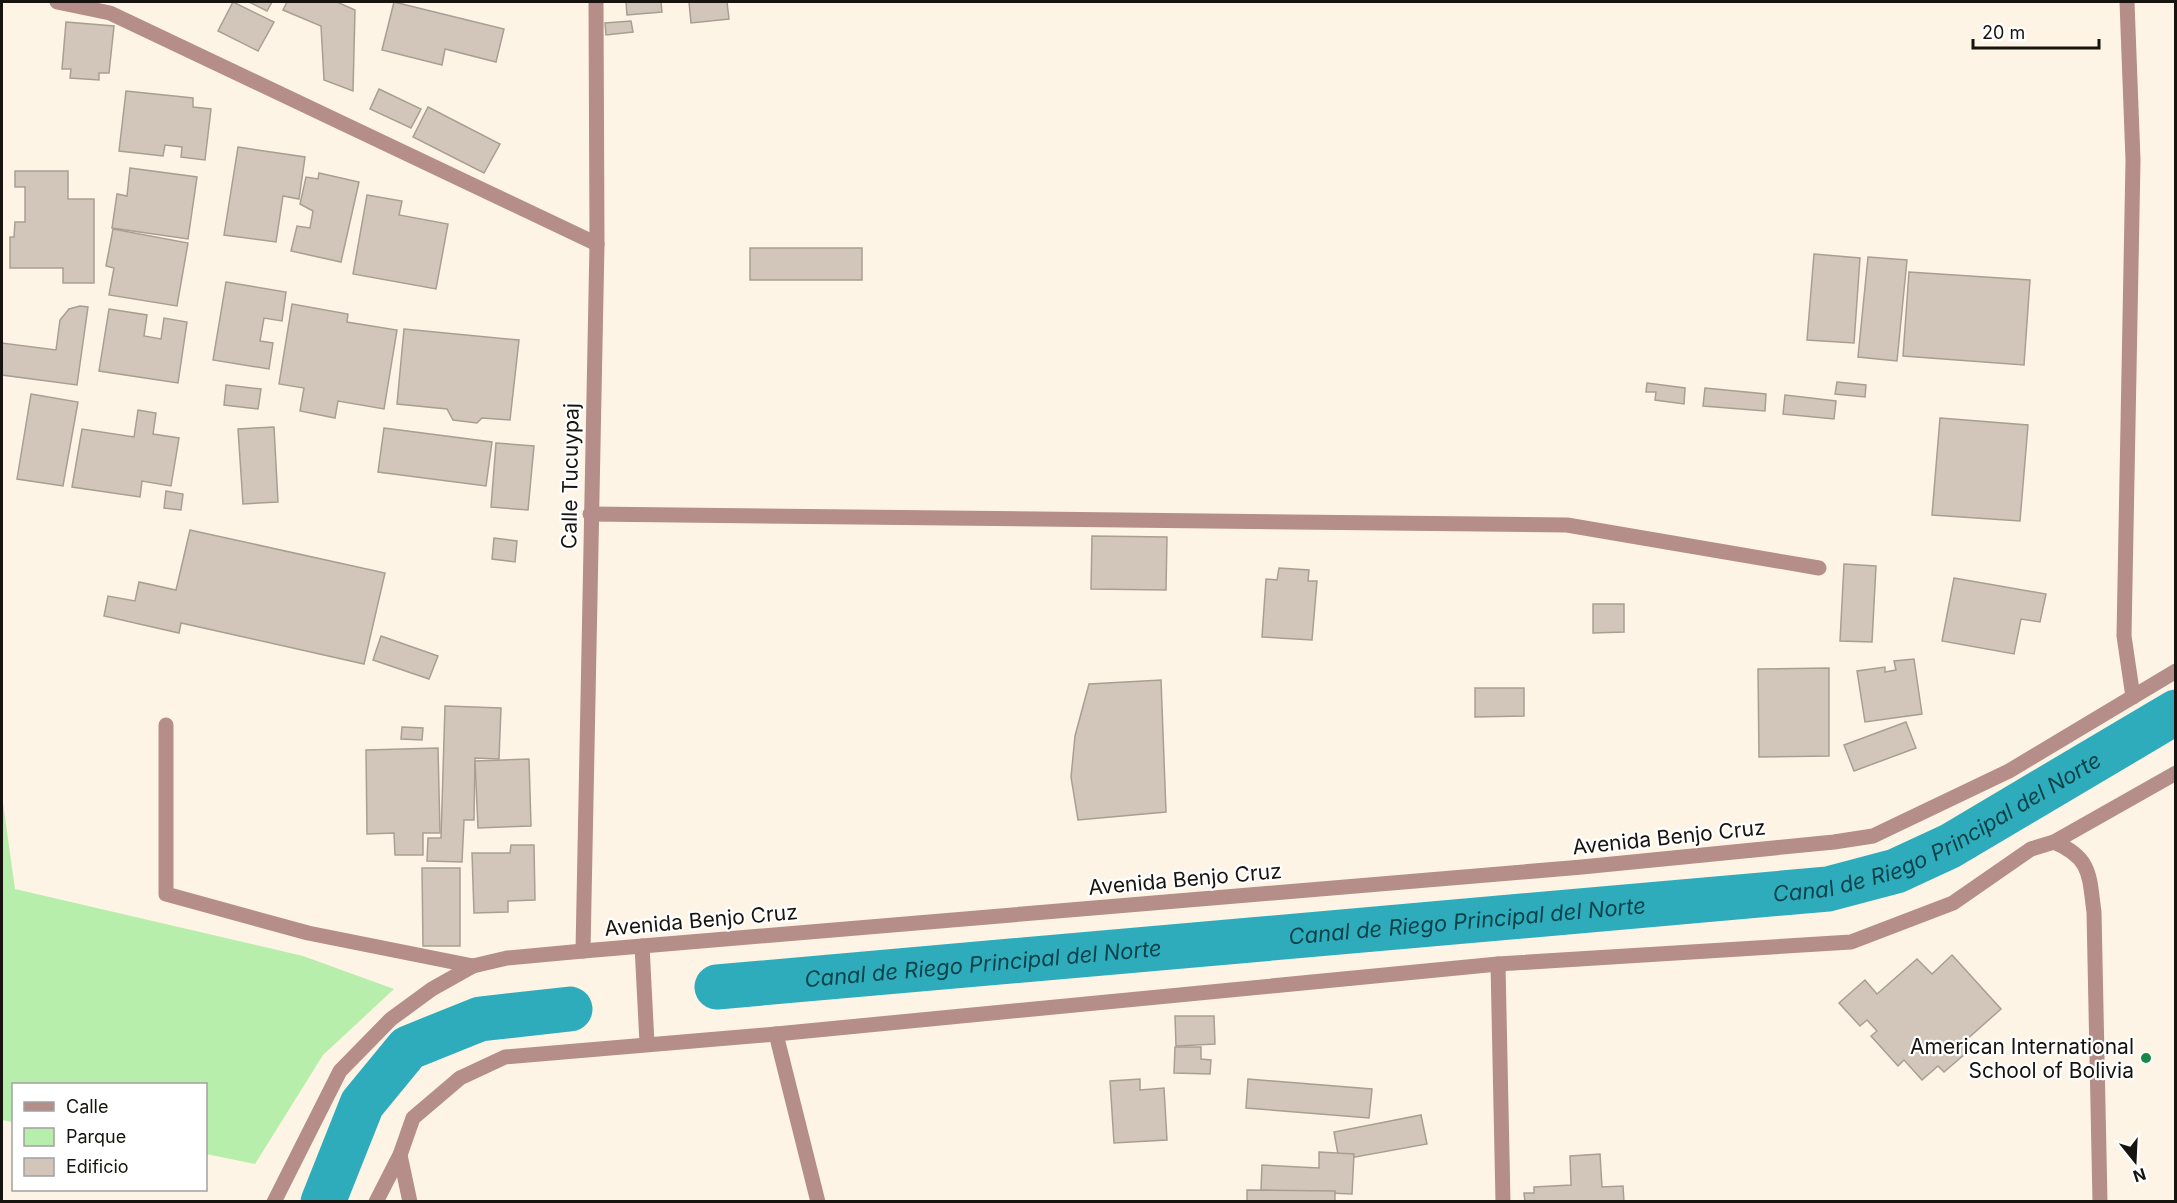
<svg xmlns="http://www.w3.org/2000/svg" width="2177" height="1203" font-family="Inter,sans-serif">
<rect width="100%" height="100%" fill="#fdf4e6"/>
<!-- green -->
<path fill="#b7eeac" d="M 2,796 L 15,889 L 303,956 L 394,989 L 323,1055 L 255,1164 L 206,1154 L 206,1084 L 14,1084 L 13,1122 L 2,1120 Z"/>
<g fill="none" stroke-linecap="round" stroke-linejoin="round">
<!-- canal -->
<g stroke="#2eacbc" stroke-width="45">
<path id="s1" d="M 717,987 L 1828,889 L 1896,871 L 1950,846 L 2176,712"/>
<path d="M 323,1202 L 362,1104 L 408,1048 L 480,1019 L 570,1009"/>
</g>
</g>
<!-- building -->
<g fill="#d2c6ba" stroke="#a99e92" stroke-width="1.5">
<path d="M 233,2 L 274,22 L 258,51 L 218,31 Z"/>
<path d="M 249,2 L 272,2 L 267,11 Z"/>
<path d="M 287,2 L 337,2 L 355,10 L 353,91 L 324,80 L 321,26 L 283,10 Z"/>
<path d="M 394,2 L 504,29 L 496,62 L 445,49 L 442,65 L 382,50 Z"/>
<path d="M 626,2 L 661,2 L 662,12 L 627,15 Z"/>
<path d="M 689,2 L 727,2 L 729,19 L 691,23 Z"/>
<path d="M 631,21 L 633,32 L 606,35 L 605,23 Z"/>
<path d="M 66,22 L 114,26 L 109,73 L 99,73 L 99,80 L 70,78 L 71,69 L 62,69 Z"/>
<path d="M 379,89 L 421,109 L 411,128 L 370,109 Z"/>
<path d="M 126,91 L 193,98 L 193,107 L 211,109 L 205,160 L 181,157 L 182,147 L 165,145 L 163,156 L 119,151 Z"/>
<path d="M 428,107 L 500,144 L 484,173 L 413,137 Z"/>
<path d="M 238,147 L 305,157 L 299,199 L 283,196 L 276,242 L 224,235 Z"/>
<path d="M 130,168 L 197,177 L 188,239 L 112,228 L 117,194 L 127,196 Z"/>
<path d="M 15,171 L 68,171 L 68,199 L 94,199 L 94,283 L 63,283 L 63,268 L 10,268 L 10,237 L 14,237 L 15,222 L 25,222 L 25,187 L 15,187 Z"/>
<path d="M 319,173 L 359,182 L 341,262 L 291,251 L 297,226 L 310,228 L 313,211 L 300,204 L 306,177 L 318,179 Z"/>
<path d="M 367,195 L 402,201 L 399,215 L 448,224 L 436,289 L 353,274 Z"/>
<path d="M 113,229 L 188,243 L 177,306 L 109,295 L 114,268 L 106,266 Z"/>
<rect x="750" y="248" width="112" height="32"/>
<path d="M 1814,254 L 1860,258 L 1854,343 L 1807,340 Z"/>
<path d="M 1868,257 L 1907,260 L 1897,361 L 1858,357 Z"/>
<path d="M 1909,272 L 2030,280 L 2024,365 L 1903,356 Z"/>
<path d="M 226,282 L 286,292 L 282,321 L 264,318 L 260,341 L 273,343 L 269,369 L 213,360 Z"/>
<path d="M 292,304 L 348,314 L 347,322 L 397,330 L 384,409 L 338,401 L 335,418 L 300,411 L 304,388 L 279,384 Z"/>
<path d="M 80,306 L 88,307 L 77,385 L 2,375 L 2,343 L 56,350 L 60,320 L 69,309 Z"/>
<path d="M 109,309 L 147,315 L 144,336 L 161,339 L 164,318 L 187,322 L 178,383 L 99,371 Z"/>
<path d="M 404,329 L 519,340 L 510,420 L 482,418 L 477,423 L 453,420 L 447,409 L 397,404 Z"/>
<path d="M 1837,382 L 1866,385 L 1865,397 L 1835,394 Z"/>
<path d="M 1647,383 L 1685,388 L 1684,404 L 1655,400 L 1656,392 L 1646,392 Z"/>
<path d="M 226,385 L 261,389 L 258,409 L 224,405 Z"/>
<path d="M 1705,388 L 1766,394 L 1765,411 L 1703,406 Z"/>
<path d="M 31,394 L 78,402 L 63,486 L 17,479 Z"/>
<path d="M 1785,395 L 1836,401 L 1834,419 L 1783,414 Z"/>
<path d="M 138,410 L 156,413 L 153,434 L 179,438 L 171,486 L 142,481 L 140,497 L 72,487 L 82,429 L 134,437 Z"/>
<path d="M 1940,418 L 2028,425 L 2020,521 L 1932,515 Z"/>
<path d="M 274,427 L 278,502 L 243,504 L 238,429 Z"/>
<path d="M 384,428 L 492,442 L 486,486 L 378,472 Z"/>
<path d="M 496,443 L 534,446 L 528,510 L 491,507 Z"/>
<path d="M 166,491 L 183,494 L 181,510 L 164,508 Z"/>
<path d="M 190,530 L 385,573 L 364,664 L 181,623 L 179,633 L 104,616 L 108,596 L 135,601 L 139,582 L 176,590 Z"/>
<path d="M 1092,536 L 1167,537 L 1166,590 L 1091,589 Z"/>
<path d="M 494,538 L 517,541 L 515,562 L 492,559 Z"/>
<path d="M 1844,564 L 1876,566 L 1872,642 L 1840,641 Z"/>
<path d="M 1279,568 L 1309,570 L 1308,581 L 1317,581 L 1312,640 L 1262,637 L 1266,579 L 1277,580 Z"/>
<path d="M 1954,578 L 2046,594 L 2040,622 L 2021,619 L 2014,654 L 1942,641 Z"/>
<path d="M 1593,604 L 1624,604 L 1624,632 L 1593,633 Z"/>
<path d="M 381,636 L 438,656 L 429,679 L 373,660 Z"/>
<path d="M 1914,659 L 1922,714 L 1865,722 L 1857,671 L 1885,667 L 1885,672 L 1896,670 L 1894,661 Z"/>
<path d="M 1829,668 L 1829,756 L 1759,757 L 1758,669 Z"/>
<path d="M 1161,680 L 1166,812 L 1078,820 L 1071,777 L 1075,736 L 1089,684 Z"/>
<path d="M 1475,688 L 1524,688 L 1524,716 L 1475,717 Z"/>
<path d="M 445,706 L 501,708 L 499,759 L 475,758 L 474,820 L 464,820 L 462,862 L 427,861 L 428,838 L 441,838 Z"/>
<path d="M 1906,722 L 1916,748 L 1854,771 L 1844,745 Z"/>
<path d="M 402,727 L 423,728 L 422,740 L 401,739 Z"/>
<path d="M 438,748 L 440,833 L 423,833 L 423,855 L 395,855 L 394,833 L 367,834 L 366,750 Z"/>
<path d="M 529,759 L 531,826 L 478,828 L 475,761 Z"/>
<path d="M 511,845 L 534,845 L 535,900 L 508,901 L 508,912 L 474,913 L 472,853 L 510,853 Z"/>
<path d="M 422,868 L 460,868 L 460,946 L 423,946 Z"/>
<path d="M 1952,955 L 2001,1009 L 1965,1041 L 1972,1048 L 1944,1072 L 1938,1066 L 1922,1080 L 1904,1060 L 1898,1066 L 1871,1036 L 1877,1031 L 1867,1020 L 1860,1026 L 1839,1003 L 1865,980 L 1877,994 L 1917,959 L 1932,974 Z"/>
<path d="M 1175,1016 L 1214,1016 L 1215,1044 L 1176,1046 Z"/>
<path d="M 1175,1047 L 1201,1047 L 1201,1059 L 1211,1060 L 1210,1074 L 1174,1073 Z"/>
<path d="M 1140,1079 L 1140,1090 L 1164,1088 L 1167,1140 L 1114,1143 L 1110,1081 Z"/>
<path d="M 1248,1079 L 1372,1089 L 1369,1118 L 1246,1108 Z"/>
<path d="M 1421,1115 L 1427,1144 L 1339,1160 L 1334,1132 Z"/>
<path d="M 1319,1152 L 1354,1154 L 1352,1194 L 1261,1190 L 1262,1165 L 1319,1168 Z"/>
<path d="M 1600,1154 L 1602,1187 L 1623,1186 L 1624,1202 L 1525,1202 L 1524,1193 L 1534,1193 L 1534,1187 L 1571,1185 L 1570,1156 Z"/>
<path d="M 1247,1190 L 1335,1191 L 1335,1202 L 1247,1202 Z"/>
</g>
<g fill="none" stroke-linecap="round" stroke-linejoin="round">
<!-- minor -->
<g stroke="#b58e89" stroke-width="15">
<path d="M 57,2 L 110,13 L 597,244"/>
<path d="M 2127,2 L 2133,160 L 2124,636 L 2133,697"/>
<path d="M 590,514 L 1567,525 L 1819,568"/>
<path d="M 166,725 L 166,894 L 308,933 L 473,966"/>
<path d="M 2054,842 C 2092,858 2089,876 2094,912 L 2100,1202"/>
<path d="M 642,946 L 647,1043"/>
<path d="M 583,951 L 597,244 L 596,2"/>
<path d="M 1498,964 L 1503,1202"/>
<path d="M 776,1034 L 818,1202"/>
<path d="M 400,1155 L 410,1202"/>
<path d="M 274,1202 L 340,1071 L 391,1019 L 432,989 L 473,966 L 507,958 L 583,951 L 1582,867 L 1834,842 L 1873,836 L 2009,771 L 2176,671"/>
<path d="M 376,1202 L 400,1155 L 413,1118 L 460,1078 L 505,1057 L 776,1034 L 1498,964 L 1851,942 L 1953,903 L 2031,849 L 2054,842 L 2176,773"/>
</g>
</g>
<!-- markers -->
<circle fill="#168a44" stroke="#fff" stroke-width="2" cx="2146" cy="1058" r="6"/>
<g text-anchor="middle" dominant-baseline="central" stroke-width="4.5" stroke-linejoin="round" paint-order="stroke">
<!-- street labels -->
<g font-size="21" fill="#17140f" stroke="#fff">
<text transform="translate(570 476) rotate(-89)">Calle Tucuypaj</text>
<text transform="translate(1669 837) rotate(-6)">Avenida Benjo Cruz</text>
<text transform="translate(1185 879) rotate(-5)">Avenida Benjo Cruz</text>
<text transform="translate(701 920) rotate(-5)">Avenida Benjo Cruz</text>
</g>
<!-- poi labels -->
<g font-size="21" fill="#17140f" stroke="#fff" text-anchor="end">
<text x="2134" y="1046">American International<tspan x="2134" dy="24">School of Bolivia</tspan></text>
</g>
<!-- water labels -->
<g font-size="22" font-style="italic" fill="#0c434a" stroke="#fff">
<text stroke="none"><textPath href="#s1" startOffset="1239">Canal de Riego Principal del Norte</textPath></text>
<text stroke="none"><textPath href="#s1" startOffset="753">Canal de Riego Principal del Norte</textPath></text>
<text stroke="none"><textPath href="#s1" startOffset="267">Canal de Riego Principal del Norte</textPath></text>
</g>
</g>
<!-- border -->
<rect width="2177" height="1203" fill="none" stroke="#17140f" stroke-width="6"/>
<!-- legend -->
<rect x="12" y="1083" width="195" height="108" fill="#ffffff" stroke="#a2a19f" stroke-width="1.5"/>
<rect x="24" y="1102" width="30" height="9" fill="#b58e89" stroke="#a2a19f" stroke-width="1.5"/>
<text x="66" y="1113" font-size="18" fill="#17140f">Calle</text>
<rect x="24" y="1128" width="30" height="18" fill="#b7eeac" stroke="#a2a19f" stroke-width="1.5"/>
<text x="66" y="1143" font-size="18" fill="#17140f">Parque</text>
<rect x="24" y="1158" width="30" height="18" fill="#d2c6ba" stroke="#a2a19f" stroke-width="1.5"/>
<text x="66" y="1173" font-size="18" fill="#17140f">Edificio</text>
<!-- north arrow -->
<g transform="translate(2135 1161) rotate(162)" stroke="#ffffff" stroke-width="4.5" paint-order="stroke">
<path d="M0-4.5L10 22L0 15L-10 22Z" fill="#17140f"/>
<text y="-9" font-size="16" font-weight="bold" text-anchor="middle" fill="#17140f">N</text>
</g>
<!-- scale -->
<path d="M1973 39v9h126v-9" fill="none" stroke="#17140f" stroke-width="3"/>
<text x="1982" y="39" font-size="18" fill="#17140f" stroke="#ffffff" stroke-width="4.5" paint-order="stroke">20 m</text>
</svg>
